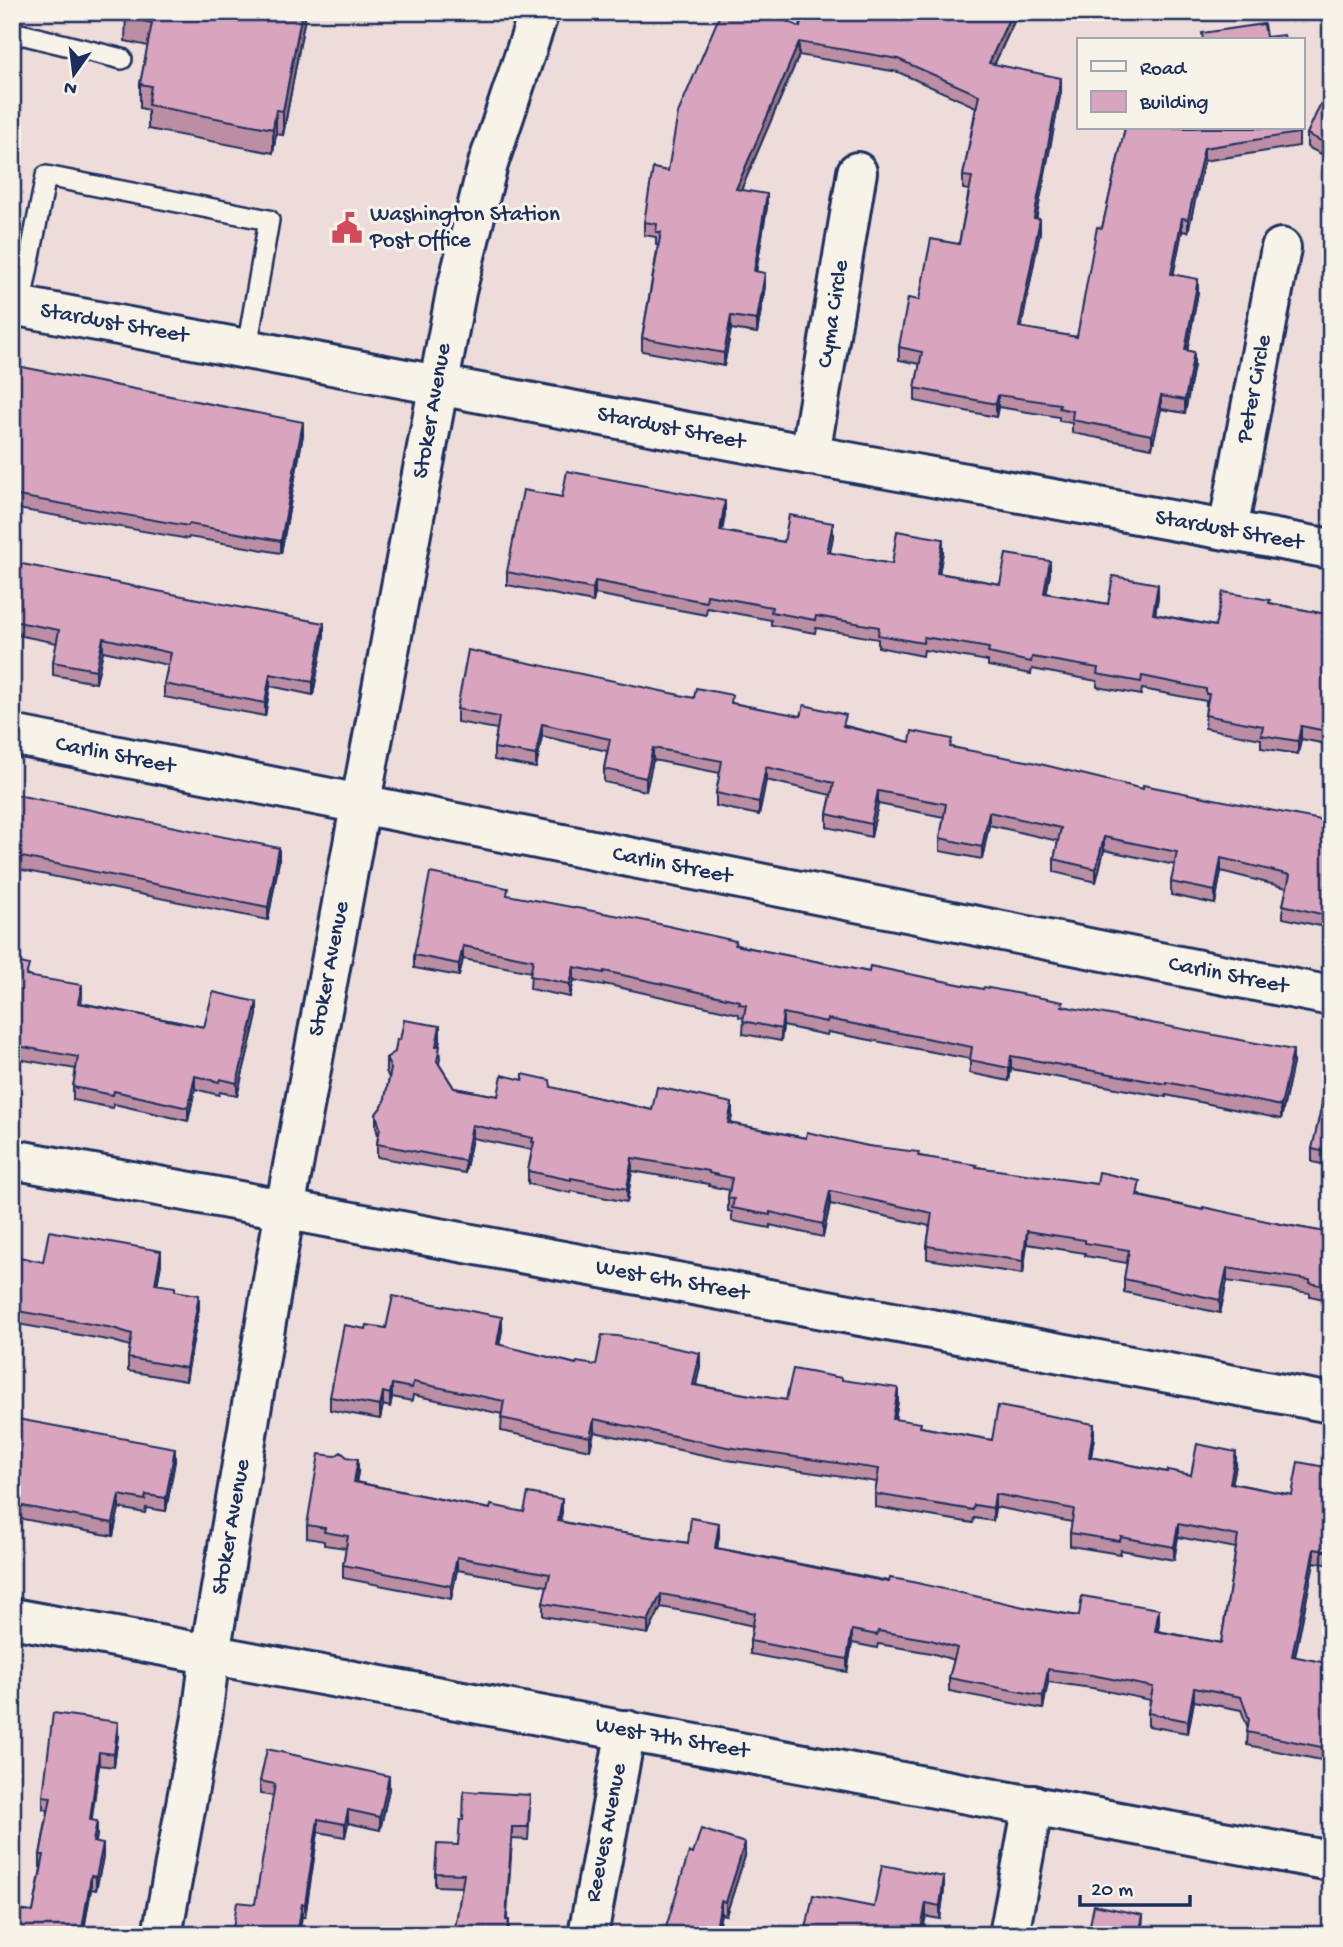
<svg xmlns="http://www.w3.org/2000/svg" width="1343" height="1947" font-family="'Gochi Hand',sans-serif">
<rect width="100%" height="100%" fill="#eedcdb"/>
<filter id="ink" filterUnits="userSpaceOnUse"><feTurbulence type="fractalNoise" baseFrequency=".0143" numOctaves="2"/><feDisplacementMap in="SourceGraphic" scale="14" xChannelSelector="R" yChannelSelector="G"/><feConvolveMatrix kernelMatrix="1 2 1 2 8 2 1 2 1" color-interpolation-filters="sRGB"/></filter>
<g filter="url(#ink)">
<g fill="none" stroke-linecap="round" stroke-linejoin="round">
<defs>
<g id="service">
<path d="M 12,40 L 21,34 L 122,59"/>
<path d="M 20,307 L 46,176 L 269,220 L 247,348"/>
</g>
<g id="minor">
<path d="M 12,305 L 810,455 L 1331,549"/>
<path d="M 810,455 L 857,172"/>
<path d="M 1228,530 L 1281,248"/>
<path d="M 12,735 L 1331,996"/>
<path d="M 12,1159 L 1331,1403"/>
<path d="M 588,1935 L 626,1730"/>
<path d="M 1009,1935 L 1033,1805"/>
</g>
<path id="tertiary" d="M 162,1935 L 202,1717 L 210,1654 L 285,1209 L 456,292 L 488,164 L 539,12"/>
<path id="secondary" d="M 12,1618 L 1331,1861"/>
</defs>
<!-- service casing -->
<use href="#service" stroke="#1b2f5e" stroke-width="24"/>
<!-- minor casing -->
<use href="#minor" stroke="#1b2f5e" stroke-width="44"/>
<!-- tertiary casing -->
<use href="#tertiary" stroke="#1b2f5e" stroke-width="44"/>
<!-- secondary casing -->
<use href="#secondary" stroke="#1b2f5e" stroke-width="44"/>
<!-- service -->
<use href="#service" stroke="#f7f3e8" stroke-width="19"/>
<!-- minor -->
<use href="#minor" stroke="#f7f3e8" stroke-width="38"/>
<!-- tertiary -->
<use href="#tertiary" stroke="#f7f3e8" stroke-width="38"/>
<!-- secondary -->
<use href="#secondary" stroke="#f7f3e8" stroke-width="38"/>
</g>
<!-- wall -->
<g fill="#bb8ea3" stroke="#1b2f5e" stroke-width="2">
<path d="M 126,12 L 306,12 L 283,135 L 276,134 L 273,153 L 148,129 L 148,110 L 140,108 L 140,84 L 148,46 L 125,41 Z"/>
<path d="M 1017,12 L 1017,15 L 994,65 L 1061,91 L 1036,219 L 1040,232 L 1021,328 L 1077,337 L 1125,128 L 1299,133 L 1299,146 L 1204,161 L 1188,232 L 1182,231 L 1173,275 L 1198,292 L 1187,351 L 1194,365 L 1185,413 L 1161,409 L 1152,448 L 1072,433 L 1072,423 L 1059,421 L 1059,417 L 998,407 L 996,417 L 915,401 L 915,388 L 920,364 L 899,360 L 899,347 L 919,300 L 959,244 L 969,190 L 963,189 L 963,176 L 976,107 L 898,72 L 799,55 L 741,190 L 767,207 L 756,272 L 765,286 L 757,333 L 731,329 L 724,366 L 642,351 L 642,338 L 658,245 L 656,245 L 656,237 L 644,235 L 644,222 L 668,171 L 800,27 Z"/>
<path d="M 1331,88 L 1331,159 L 1307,147 L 1307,134 Z"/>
<path d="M 12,365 L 303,435 L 281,553 L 189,537 L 188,539 L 12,508 Z"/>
<path d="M 1331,414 L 1331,447 L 1327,447 L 1327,434 Z"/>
<path d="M 562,497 L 725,514 L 722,531 L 784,542 L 833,536 L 830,553 L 892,564 L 943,552 L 939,573 L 1000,584 L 1050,574 L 1046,593 L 1108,604 L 1158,597 L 1155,614 L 1215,626 L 1270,603 L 1331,615 L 1331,745 L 1301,739 L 1298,754 L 1261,748 L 1261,739 L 1205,728 L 1206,701 L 1142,689 L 1141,695 L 1097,687 L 1097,681 L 1032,669 L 1031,674 L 988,666 L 988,661 L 924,650 L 923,656 L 878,647 L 878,639 L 816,628 L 815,633 L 771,625 L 771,620 L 707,608 L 706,615 L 595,594 L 593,602 L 507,585 L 507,572 Z"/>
<path d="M 12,562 L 324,636 L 313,695 L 270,686 L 265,716 L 164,697 L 164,684 L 168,665 L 103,651 L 96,683 L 53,675 L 53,662 L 57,643 L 12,634 Z"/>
<path d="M 694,698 L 732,703 L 846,726 L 910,742 L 952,747 L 1143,789 L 1331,822 L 1331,901 L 1325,927 L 1283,918 L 1283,905 L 1287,888 L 1221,871 L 1215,904 L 1171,895 L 1171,882 L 1175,865 L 1104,850 L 1096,882 L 1054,872 L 1054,859 L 1058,841 L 989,825 L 982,859 L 940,851 L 940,838 L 944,817 L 878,804 L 871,837 L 827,827 L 827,814 L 831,795 L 766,780 L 759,815 L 716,806 L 716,793 L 720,773 L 653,760 L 646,791 L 604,782 L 604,769 L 607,751 L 542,736 L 536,768 L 494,760 L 494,748 L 497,729 L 457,722 L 457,709 Z"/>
<path d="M 12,794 L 279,861 L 268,920 L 12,868 Z"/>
<path d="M 508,896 L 736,945 L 869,972 L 1063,1006 L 1293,1063 L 1281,1119 L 1166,1095 L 1166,1097 L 1011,1069 L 1009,1081 L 970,1073 L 970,1059 L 828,1032 L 827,1035 L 783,1026 L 781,1041 L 743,1034 L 744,1018 L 739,1017 L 739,1014 L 604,984 L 604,986 L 574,980 L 570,997 L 530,989 L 531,972 L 463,959 L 459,976 L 414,968 L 414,955 Z"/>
<path d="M 12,961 L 29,976 L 82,998 L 81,1003 L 204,1027 L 257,1015 L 237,1096 L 220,1092 L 219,1095 L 195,1089 L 188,1121 L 114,1104 L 113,1108 L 73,1100 L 73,1087 L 76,1069 L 12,1058 Z"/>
<path d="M 440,1039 L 439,1046 L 440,1059 L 439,1064 L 454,1088 L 498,1096 L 551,1087 L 652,1110 L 732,1116 L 730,1123 L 806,1138 L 868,1146 L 977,1167 L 1140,1194 L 1140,1196 L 1203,1210 L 1331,1233 L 1331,1335 L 1324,1333 L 1324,1321 L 1328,1300 L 1310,1296 L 1310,1293 L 1227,1281 L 1220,1313 L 1124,1292 L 1124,1279 L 1127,1263 L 1085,1256 L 1085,1253 L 1027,1244 L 1023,1274 L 927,1259 L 927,1246 L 930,1226 L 830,1204 L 823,1237 L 770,1225 L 770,1228 L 732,1221 L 732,1212 L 728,1211 L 728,1198 L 729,1190 L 709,1186 L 709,1184 L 632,1171 L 627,1202 L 571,1191 L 571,1193 L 528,1184 L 528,1171 L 532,1150 L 472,1138 L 465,1173 L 377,1157 L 377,1144 L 378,1135 L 376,1127 L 376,1114 L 384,1103 L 389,1078 L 386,1071 L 386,1058 L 395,1052 L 400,1040 Z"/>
<path d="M 1331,1091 L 1331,1166 L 1312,1162 L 1312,1149 Z"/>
<path d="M 12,1260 L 43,1262 L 161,1264 L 157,1284 L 175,1291 L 199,1308 L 186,1381 L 128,1371 L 128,1358 L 130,1346 L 113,1341 L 12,1323 Z"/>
<path d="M 386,1328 L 502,1330 L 499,1345 L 576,1364 L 596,1365 L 700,1366 L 696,1385 L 750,1395 L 786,1400 L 842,1381 L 898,1401 L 895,1419 L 921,1427 L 992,1440 L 1094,1437 L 1091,1457 L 1167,1472 L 1191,1475 L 1236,1465 L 1232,1483 L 1292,1495 L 1331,1468 L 1331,1565 L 1314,1562 L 1295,1657 L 1331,1664 L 1331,1762 L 1247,1745 L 1248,1728 L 1241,1710 L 1194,1701 L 1188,1733 L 1148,1726 L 1148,1713 L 1150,1700 L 1092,1688 L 1048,1682 L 1043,1709 L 949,1691 L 949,1678 L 954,1660 L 931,1653 L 878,1644 L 877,1648 L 852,1643 L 847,1672 L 750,1654 L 750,1641 L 753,1626 L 705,1615 L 661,1607 L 648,1634 L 543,1616 L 543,1603 L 547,1586 L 457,1570 L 451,1599 L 343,1578 L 343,1565 L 346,1548 L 324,1545 L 324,1541 L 307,1538 L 307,1525 L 358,1472 L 356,1482 L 490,1509 L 524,1512 L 562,1512 L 560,1521 L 597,1529 L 688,1543 L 719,1536 L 717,1548 L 1028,1608 L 1079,1616 L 1159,1622 L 1158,1631 L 1221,1643 L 1236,1548 L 1178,1537 L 1174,1560 L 1121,1550 L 1120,1554 L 1070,1546 L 1070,1533 L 1072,1522 L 995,1507 L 993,1521 L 974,1518 L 973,1523 L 875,1507 L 875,1494 L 877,1482 L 727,1460 L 594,1432 L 590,1450 L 501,1431 L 502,1414 L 413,1395 L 412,1401 L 392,1397 L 390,1407 L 383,1405 L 380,1419 L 330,1410 L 330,1397 L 366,1329 Z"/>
<path d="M 12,1418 L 175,1461 L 166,1511 L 146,1508 L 145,1513 L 119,1508 L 113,1536 L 12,1517 Z"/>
<path d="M 118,1735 L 114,1767 L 99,1765 L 91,1820 L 97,1834 L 96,1842 L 103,1857 L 96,1890 L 91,1889 L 83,1935 L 14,1935 L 33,1912 L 41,1868 L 40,1867 L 40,1855 L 48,1810 L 43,1809 L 43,1796 Z"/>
<path d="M 260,1781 L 389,1789 L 380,1830 L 348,1823 L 345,1837 L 318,1832 L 305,1917 L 302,1917 L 273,1796 L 260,1794 Z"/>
<path d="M 530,1808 L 528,1840 L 512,1839 L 506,1920 L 509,1920 L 509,1935 L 454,1935 L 462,1887 L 435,1886 L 435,1873 L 458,1845 L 463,1820 Z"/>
<path d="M 693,1854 L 745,1856 L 726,1915 L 721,1914 Z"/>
<path d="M 944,1889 L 940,1919 L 874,1907 Z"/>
</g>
<!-- shaded-wall -->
<g fill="#987485" stroke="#1b2f5e" stroke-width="2">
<path d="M 302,12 L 306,12 L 283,135 L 283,111 Z"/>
<path d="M 1012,12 L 1017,12 L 1017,15 L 989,76 L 989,63 Z"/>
<path d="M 799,42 L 799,55 L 736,202 L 736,189 Z"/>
<path d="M 1061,78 L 1061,91 L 1034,231 L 1034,218 Z"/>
<path d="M 276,110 L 276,134 L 273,153 L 273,129 Z"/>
<path d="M 1204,148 L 1204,161 L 1188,232 L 1188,219 Z"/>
<path d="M 767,194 L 767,207 L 754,284 L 754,271 Z"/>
<path d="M 1182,218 L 1182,231 L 1171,287 L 1171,274 Z"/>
<path d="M 1040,219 L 1040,232 L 1019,340 L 1019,327 Z"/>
<path d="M 765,273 L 765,286 L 757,333 L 757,320 Z"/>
<path d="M 1198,279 L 1198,292 L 1185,363 L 1185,350 Z"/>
<path d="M 731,316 L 731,329 L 724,366 L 724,353 Z"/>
<path d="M 1194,352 L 1194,365 L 1185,413 L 1185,400 Z"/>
<path d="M 998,395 L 998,407 L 996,417 L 996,404 Z"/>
<path d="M 1161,396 L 1161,409 L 1152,448 L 1152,435 Z"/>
<path d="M 303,422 L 303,435 L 281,553 L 281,541 Z"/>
<path d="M 725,501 L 725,514 L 720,544 L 720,531 Z"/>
<path d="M 833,523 L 833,536 L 827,565 L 827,552 Z"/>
<path d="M 943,539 L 943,552 L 937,585 L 937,573 Z"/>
<path d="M 1050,561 L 1050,574 L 1044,606 L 1044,593 Z"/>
<path d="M 595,581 L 595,594 L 593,602 L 593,589 Z"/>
<path d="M 1158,584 L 1158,597 L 1153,627 L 1153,614 Z"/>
<path d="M 324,623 L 324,636 L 313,695 L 313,682 Z"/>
<path d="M 103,638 L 103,651 L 96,683 L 96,670 Z"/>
<path d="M 270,674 L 270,686 L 265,716 L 265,703 Z"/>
<path d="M 542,724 L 542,736 L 536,768 L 536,755 Z"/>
<path d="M 1301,726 L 1301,739 L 1298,754 L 1298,741 Z"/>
<path d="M 653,748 L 653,760 L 646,791 L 646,778 Z"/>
<path d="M 766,767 L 766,780 L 759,815 L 759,802 Z"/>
<path d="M 878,791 L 878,804 L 871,837 L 871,824 Z"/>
<path d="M 989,812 L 989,825 L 982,859 L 982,847 Z"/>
<path d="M 1104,837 L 1104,850 L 1096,882 L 1096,869 Z"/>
<path d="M 279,848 L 279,861 L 268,920 L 268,907 Z"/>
<path d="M 1221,858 L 1221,871 L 1215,904 L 1215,891 Z"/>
<path d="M 1331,888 L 1331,901 L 1325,927 L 1325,915 Z"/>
<path d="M 463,946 L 463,959 L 459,976 L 459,964 Z"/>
<path d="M 574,967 L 574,980 L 570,997 L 570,984 Z"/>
<path d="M 82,985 L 82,998 L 78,1016 L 78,1003 Z"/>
<path d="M 257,1002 L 257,1015 L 237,1096 L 237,1083 Z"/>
<path d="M 783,1013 L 783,1026 L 781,1041 L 781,1029 Z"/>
<path d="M 440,1026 L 440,1039 L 436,1059 L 436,1046 Z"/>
<path d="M 1293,1050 L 1293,1063 L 1281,1119 L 1281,1106 Z"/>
<path d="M 1011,1056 L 1011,1069 L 1009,1081 L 1009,1068 Z"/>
<path d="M 195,1076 L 195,1089 L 188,1121 L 188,1108 Z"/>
<path d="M 732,1103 L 732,1116 L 728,1136 L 728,1123 Z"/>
<path d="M 472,1125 L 472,1138 L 465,1173 L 465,1161 Z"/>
<path d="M 632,1158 L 632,1171 L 627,1202 L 627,1189 Z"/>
<path d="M 830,1191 L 830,1204 L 823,1237 L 823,1224 Z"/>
<path d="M 1027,1231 L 1027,1244 L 1023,1274 L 1023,1261 Z"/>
<path d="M 161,1251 L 161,1264 L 155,1297 L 155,1284 Z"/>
<path d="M 1227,1268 L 1227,1281 L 1220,1313 L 1220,1300 Z"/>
<path d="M 199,1295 L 199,1308 L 186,1381 L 186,1368 Z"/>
<path d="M 502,1317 L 502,1330 L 497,1357 L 497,1344 Z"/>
<path d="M 700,1353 L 700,1366 L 693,1398 L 693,1385 Z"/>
<path d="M 392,1384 L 392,1397 L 390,1407 L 390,1394 Z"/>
<path d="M 898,1388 L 898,1401 L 893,1432 L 893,1419 Z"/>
<path d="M 383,1392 L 383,1405 L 380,1419 L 380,1406 Z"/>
<path d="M 594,1419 L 594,1432 L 590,1450 L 590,1437 Z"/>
<path d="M 1094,1424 L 1094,1437 L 1089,1470 L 1089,1457 Z"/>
<path d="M 175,1448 L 175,1461 L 166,1511 L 166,1498 Z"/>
<path d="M 1236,1452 L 1236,1465 L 1230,1496 L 1230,1483 Z"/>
<path d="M 358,1459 L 358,1472 L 354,1495 L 354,1482 Z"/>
<path d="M 995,1494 L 995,1507 L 993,1521 L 993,1508 Z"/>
<path d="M 119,1495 L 119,1508 L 113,1536 L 113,1523 Z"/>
<path d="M 562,1499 L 562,1512 L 558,1533 L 558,1521 Z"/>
<path d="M 719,1523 L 719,1536 L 715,1561 L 715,1548 Z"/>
<path d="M 1178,1524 L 1178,1537 L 1174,1560 L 1174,1547 Z"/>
<path d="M 1314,1549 L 1314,1562 L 1292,1669 L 1292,1656 Z"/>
<path d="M 457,1557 L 457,1570 L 451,1599 L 451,1586 Z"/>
<path d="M 661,1594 L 661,1607 L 648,1634 L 648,1621 Z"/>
<path d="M 1159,1609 L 1159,1622 L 1155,1644 L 1155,1631 Z"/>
<path d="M 852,1630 L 852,1643 L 847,1672 L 847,1659 Z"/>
<path d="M 1048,1669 L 1048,1682 L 1043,1709 L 1043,1696 Z"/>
<path d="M 1194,1688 L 1194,1701 L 1188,1733 L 1188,1721 Z"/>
<path d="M 118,1722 L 118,1735 L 114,1767 L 114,1754 Z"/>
<path d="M 99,1752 L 99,1765 L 90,1833 L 90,1820 Z"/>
<path d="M 389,1776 L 389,1789 L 380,1830 L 380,1817 Z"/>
<path d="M 348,1810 L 348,1823 L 345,1837 L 345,1824 Z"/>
<path d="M 318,1819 L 318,1832 L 305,1917 L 305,1904 Z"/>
<path d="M 97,1821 L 97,1834 L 93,1855 L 93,1842 Z"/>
<path d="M 512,1827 L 512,1839 L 506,1933 L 506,1920 Z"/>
<path d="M 745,1843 L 745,1856 L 726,1915 L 726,1902 Z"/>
<path d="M 103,1844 L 103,1857 L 96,1890 L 96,1877 Z"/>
<path d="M 91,1876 L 91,1889 L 83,1935 L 81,1935 Z"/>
<path d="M 944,1877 L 944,1889 L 940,1919 L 940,1906 Z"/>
<path d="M 721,1901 L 721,1914 L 717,1935 L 715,1935 Z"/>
<path d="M 926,1903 L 926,1916 L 922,1935 L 920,1935 Z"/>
<path d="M 302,1904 L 302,1917 L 299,1935 L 297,1935 Z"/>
<path d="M 1143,1915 L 1142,1935 L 1139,1935 Z"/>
</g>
<!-- building -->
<g fill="#d9a5be" stroke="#1b2f5e" stroke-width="2">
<path d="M 126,12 L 302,12 L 283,111 L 276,110 L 273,129 L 148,105 L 151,86 L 140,84 L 152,23 L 125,17 Z"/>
<path d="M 721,12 L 766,12 L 800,27 L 803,12 L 1012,12 L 989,63 L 1061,78 L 1034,218 L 1040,219 L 1019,327 L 1077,337 L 1097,227 L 1102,228 L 1125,128 L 1298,128 L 1299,133 L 1204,148 L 1188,219 L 1182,218 L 1171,274 L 1198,279 L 1185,350 L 1194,352 L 1185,400 L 1161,396 L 1152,435 L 1072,420 L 1073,411 L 1059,408 L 1060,404 L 998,395 L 996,404 L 915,388 L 922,352 L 899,347 L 908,298 L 919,300 L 931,239 L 959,244 L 972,177 L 963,176 L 979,95 L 898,59 L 799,42 L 736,189 L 767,194 L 754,271 L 765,273 L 757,320 L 731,316 L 724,353 L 642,338 L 661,232 L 656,232 L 657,224 L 644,222 L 653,168 L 668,171 L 678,113 Z"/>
<path d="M 1264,24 L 1266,37 L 1284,35 L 1285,40 L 1203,40 L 1202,33 Z"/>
<path d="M 1328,87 L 1331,88 L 1331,146 L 1307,134 Z"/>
<path d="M 12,365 L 303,422 L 281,541 L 189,524 L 188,526 L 12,495 Z"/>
<path d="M 1331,414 L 1331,434 L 1327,434 Z"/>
<path d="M 567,471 L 725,501 L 720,531 L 784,542 L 789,515 L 833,523 L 827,552 L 892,564 L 897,531 L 943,539 L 937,573 L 1000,584 L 1006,554 L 1050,561 L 1044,593 L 1108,604 L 1113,576 L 1158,584 L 1153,614 L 1215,626 L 1223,592 L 1270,600 L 1269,603 L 1331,615 L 1331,637 L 1329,648 L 1331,648 L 1331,732 L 1301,726 L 1298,741 L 1261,735 L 1263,726 L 1205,715 L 1209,694 L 1206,694 L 1206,689 L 1142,676 L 1141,682 L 1097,674 L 1098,668 L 1032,657 L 1031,662 L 988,653 L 989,648 L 924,637 L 923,643 L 878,635 L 879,627 L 816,616 L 815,620 L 771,612 L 772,607 L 707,595 L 706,602 L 595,581 L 593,589 L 507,572 L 523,490 L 562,497 Z"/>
<path d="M 12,562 L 248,609 L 324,623 L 313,682 L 270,674 L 265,703 L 164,684 L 171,653 L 103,638 L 96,670 L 53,662 L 59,630 L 12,621 Z"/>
<path d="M 468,650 L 694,698 L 696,688 L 732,695 L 731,703 L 801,716 L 804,705 L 846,715 L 843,726 L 910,742 L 912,731 L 952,739 L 950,747 L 1032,762 L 1143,789 L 1143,785 L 1331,822 L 1331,888 L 1325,915 L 1283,905 L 1290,875 L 1221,858 L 1215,891 L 1171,882 L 1177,852 L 1104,837 L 1096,869 L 1054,859 L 1061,828 L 989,812 L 982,847 L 940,838 L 946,804 L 878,791 L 871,824 L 827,814 L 834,783 L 766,767 L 759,802 L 716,793 L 722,761 L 653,748 L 646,778 L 604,769 L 610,739 L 542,724 L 536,755 L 494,748 L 499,717 L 457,709 Z"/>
<path d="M 12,794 L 279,848 L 268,907 L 12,855 Z"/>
<path d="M 430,873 L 508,888 L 507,895 L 641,920 L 736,941 L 735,945 L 869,972 L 870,966 L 983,989 L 984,987 L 1063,1002 L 1062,1006 L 1293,1050 L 1281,1106 L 1166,1082 L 1166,1084 L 1011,1056 L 1009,1068 L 970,1060 L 972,1047 L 828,1019 L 827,1022 L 783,1013 L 781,1029 L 743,1021 L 746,1005 L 739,1004 L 740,1001 L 604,971 L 604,973 L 574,967 L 570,984 L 530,976 L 533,960 L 463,946 L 459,964 L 414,955 Z"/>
<path d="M 12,961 L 29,965 L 26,976 L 82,985 L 78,1003 L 204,1027 L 213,992 L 257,1002 L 237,1083 L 220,1079 L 219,1082 L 195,1076 L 188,1108 L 114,1091 L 113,1095 L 73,1087 L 78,1057 L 12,1045 Z"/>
<path d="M 404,1020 L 440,1026 L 436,1046 L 440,1046 L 437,1061 L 454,1088 L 498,1096 L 502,1075 L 523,1080 L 523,1074 L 550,1080 L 551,1087 L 652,1110 L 657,1087 L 732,1103 L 728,1123 L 806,1138 L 807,1132 L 868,1146 L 919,1152 L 918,1156 L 977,1165 L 976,1167 L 1097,1184 L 1099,1172 L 1140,1181 L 1137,1196 L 1203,1210 L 1203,1207 L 1280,1224 L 1331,1233 L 1331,1322 L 1324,1321 L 1330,1287 L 1310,1283 L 1310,1280 L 1227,1268 L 1220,1300 L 1124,1279 L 1129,1250 L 1085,1243 L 1085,1240 L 1027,1231 L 1023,1261 L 927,1246 L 932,1213 L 830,1191 L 823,1224 L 770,1212 L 770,1215 L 732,1208 L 734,1199 L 728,1198 L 732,1178 L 709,1173 L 709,1171 L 632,1158 L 627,1189 L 571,1178 L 571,1180 L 528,1171 L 534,1142 L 532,1142 L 533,1138 L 472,1125 L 465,1161 L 377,1144 L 380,1128 L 376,1114 L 384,1103 L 391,1069 L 386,1058 L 395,1052 L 397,1039 L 400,1040 Z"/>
<path d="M 1325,1090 L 1331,1091 L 1331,1153 L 1312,1149 Z"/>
<path d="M 49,1231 L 161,1251 L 155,1284 L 175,1287 L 175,1291 L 199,1295 L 186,1368 L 128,1358 L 132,1334 L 113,1328 L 12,1310 L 12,1260 L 14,1256 L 43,1262 Z"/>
<path d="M 393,1296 L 502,1317 L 497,1344 L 576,1364 L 577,1362 L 596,1365 L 602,1335 L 617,1336 L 700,1353 L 693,1385 L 750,1395 L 786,1400 L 793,1369 L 842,1378 L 842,1380 L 898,1388 L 893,1419 L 921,1423 L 920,1427 L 992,1440 L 998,1406 L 1094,1424 L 1089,1457 L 1167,1472 L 1168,1470 L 1191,1475 L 1197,1444 L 1236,1452 L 1230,1483 L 1292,1495 L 1298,1462 L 1331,1468 L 1331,1552 L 1314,1549 L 1292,1656 L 1331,1664 L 1331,1749 L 1247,1732 L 1249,1719 L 1241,1697 L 1194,1688 L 1188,1721 L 1148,1713 L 1153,1687 L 1092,1675 L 1048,1669 L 1043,1696 L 949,1678 L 957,1648 L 931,1640 L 878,1631 L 877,1635 L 852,1630 L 847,1659 L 750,1641 L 755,1613 L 705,1602 L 661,1594 L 648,1621 L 543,1603 L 550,1574 L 457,1557 L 451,1586 L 343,1565 L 348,1536 L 324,1532 L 325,1528 L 307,1525 L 319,1454 L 335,1456 L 341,1452 L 347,1457 L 358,1459 L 354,1482 L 490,1509 L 491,1505 L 524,1512 L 528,1493 L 562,1499 L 558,1521 L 597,1529 L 688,1543 L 691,1518 L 719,1523 L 715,1548 L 889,1582 L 890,1578 L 908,1581 L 1028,1608 L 1079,1616 L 1082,1596 L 1159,1609 L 1155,1631 L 1221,1643 L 1238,1536 L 1178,1524 L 1174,1547 L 1121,1537 L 1120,1541 L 1070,1533 L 1074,1509 L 995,1494 L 993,1508 L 974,1505 L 973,1510 L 875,1494 L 879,1469 L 727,1447 L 594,1419 L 590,1437 L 501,1418 L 504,1401 L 413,1382 L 412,1388 L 392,1384 L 390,1394 L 383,1392 L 380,1406 L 330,1397 L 344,1325 L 366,1329 L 367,1325 L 386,1328 Z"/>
<path d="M 12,1418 L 175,1448 L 166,1498 L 146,1495 L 145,1500 L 119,1495 L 113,1523 L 12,1504 Z"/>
<path d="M 53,1713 L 118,1722 L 114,1754 L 99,1752 L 90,1820 L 97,1821 L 93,1842 L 103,1844 L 96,1877 L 91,1876 L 81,1935 L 14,1935 L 19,1910 L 33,1912 L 44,1855 L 40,1855 L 51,1797 L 43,1796 Z"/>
<path d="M 267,1749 L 389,1776 L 380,1817 L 348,1810 L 345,1824 L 318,1819 L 305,1904 L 302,1904 L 297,1935 L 232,1935 L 237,1902 L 255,1904 L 275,1784 L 260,1781 Z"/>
<path d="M 464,1791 L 530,1795 L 528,1827 L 512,1827 L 506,1920 L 509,1920 L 506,1935 L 454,1935 L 464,1874 L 435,1873 L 437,1844 L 458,1845 L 460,1820 L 463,1820 Z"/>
<path d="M 701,1829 L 745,1843 L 726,1902 L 721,1901 L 715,1935 L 665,1935 L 667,1924 L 689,1852 L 693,1854 Z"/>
<path d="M 882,1865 L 944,1877 L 940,1906 L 926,1903 L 920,1935 L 805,1934 L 813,1895 L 874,1907 Z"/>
<path d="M 1094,1905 L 1143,1915 L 1139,1935 L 1088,1935 Z"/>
</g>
</g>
<!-- icons -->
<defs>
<symbol id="civic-bare" viewBox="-9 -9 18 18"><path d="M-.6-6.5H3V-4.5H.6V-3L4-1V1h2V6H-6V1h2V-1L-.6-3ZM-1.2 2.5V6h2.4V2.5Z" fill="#d1495b" stroke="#f7f3e8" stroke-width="2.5" paint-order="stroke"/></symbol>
</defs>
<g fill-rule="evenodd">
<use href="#civic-bare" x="325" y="206" width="44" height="44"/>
</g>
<g text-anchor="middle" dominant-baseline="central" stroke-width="6" stroke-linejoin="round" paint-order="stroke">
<!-- poi labels -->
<g font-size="23" fill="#1b2f5e" stroke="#f7f3e8" text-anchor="start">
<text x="370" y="215">Washington Station<tspan x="370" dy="26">Post Office</tspan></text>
</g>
<!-- street labels -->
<g font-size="23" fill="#1b2f5e" stroke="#f7f3e8">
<text transform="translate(834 314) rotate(-81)">Cyma Circle</text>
<text transform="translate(114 324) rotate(10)">Stardust Street</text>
<text transform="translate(1255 389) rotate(-79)">Peter Circle</text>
<text transform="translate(433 411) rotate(-80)">Stoker Avenue</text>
<text transform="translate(671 429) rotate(11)">Stardust Street</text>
<text transform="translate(1229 531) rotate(10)">Stardust Street</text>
<text transform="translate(115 756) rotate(11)">Carlin Street</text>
<text transform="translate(672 866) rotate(11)">Carlin Street</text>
<text transform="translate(330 969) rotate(-79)">Stoker Avenue</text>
<text transform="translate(1228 976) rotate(11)">Carlin Street</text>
<text transform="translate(672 1281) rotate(10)">West 6th Street</text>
<text transform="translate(232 1527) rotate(-80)">Stoker Avenue</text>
<text transform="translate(672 1739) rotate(10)">West 7th Street</text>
<text transform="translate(607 1833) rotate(-79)">Reeves Avenue</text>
</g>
</g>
<!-- margin -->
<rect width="1343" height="1947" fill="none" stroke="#f7f3e8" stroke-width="42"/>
<rect x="21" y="21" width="1301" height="1905" fill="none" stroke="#1b2f5e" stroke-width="2.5" filter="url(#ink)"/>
<!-- legend -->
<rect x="1077" y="38" width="228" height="91" fill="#f7f3e8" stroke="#9fa5b1" stroke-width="2"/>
<rect x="1091" y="61" width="35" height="10" fill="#f7f3e8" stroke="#9fa5b1" stroke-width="2"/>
<text x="1140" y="74" font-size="21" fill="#1b2f5e">Road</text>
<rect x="1091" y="91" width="35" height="21" fill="#d9a5be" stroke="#9fa5b1" stroke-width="2"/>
<text x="1140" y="108" font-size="21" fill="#1b2f5e">Building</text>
<!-- north arrow -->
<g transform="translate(74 74) rotate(194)" stroke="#f7f3e8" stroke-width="5" paint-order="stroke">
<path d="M0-5L12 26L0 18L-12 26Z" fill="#1b2f5e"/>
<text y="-10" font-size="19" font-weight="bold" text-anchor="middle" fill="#1b2f5e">N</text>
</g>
<!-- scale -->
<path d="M1080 1895v10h110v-10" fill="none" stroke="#1b2f5e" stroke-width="3.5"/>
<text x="1091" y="1895" font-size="21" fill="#1b2f5e" stroke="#f7f3e8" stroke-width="5" paint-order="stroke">20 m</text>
</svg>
